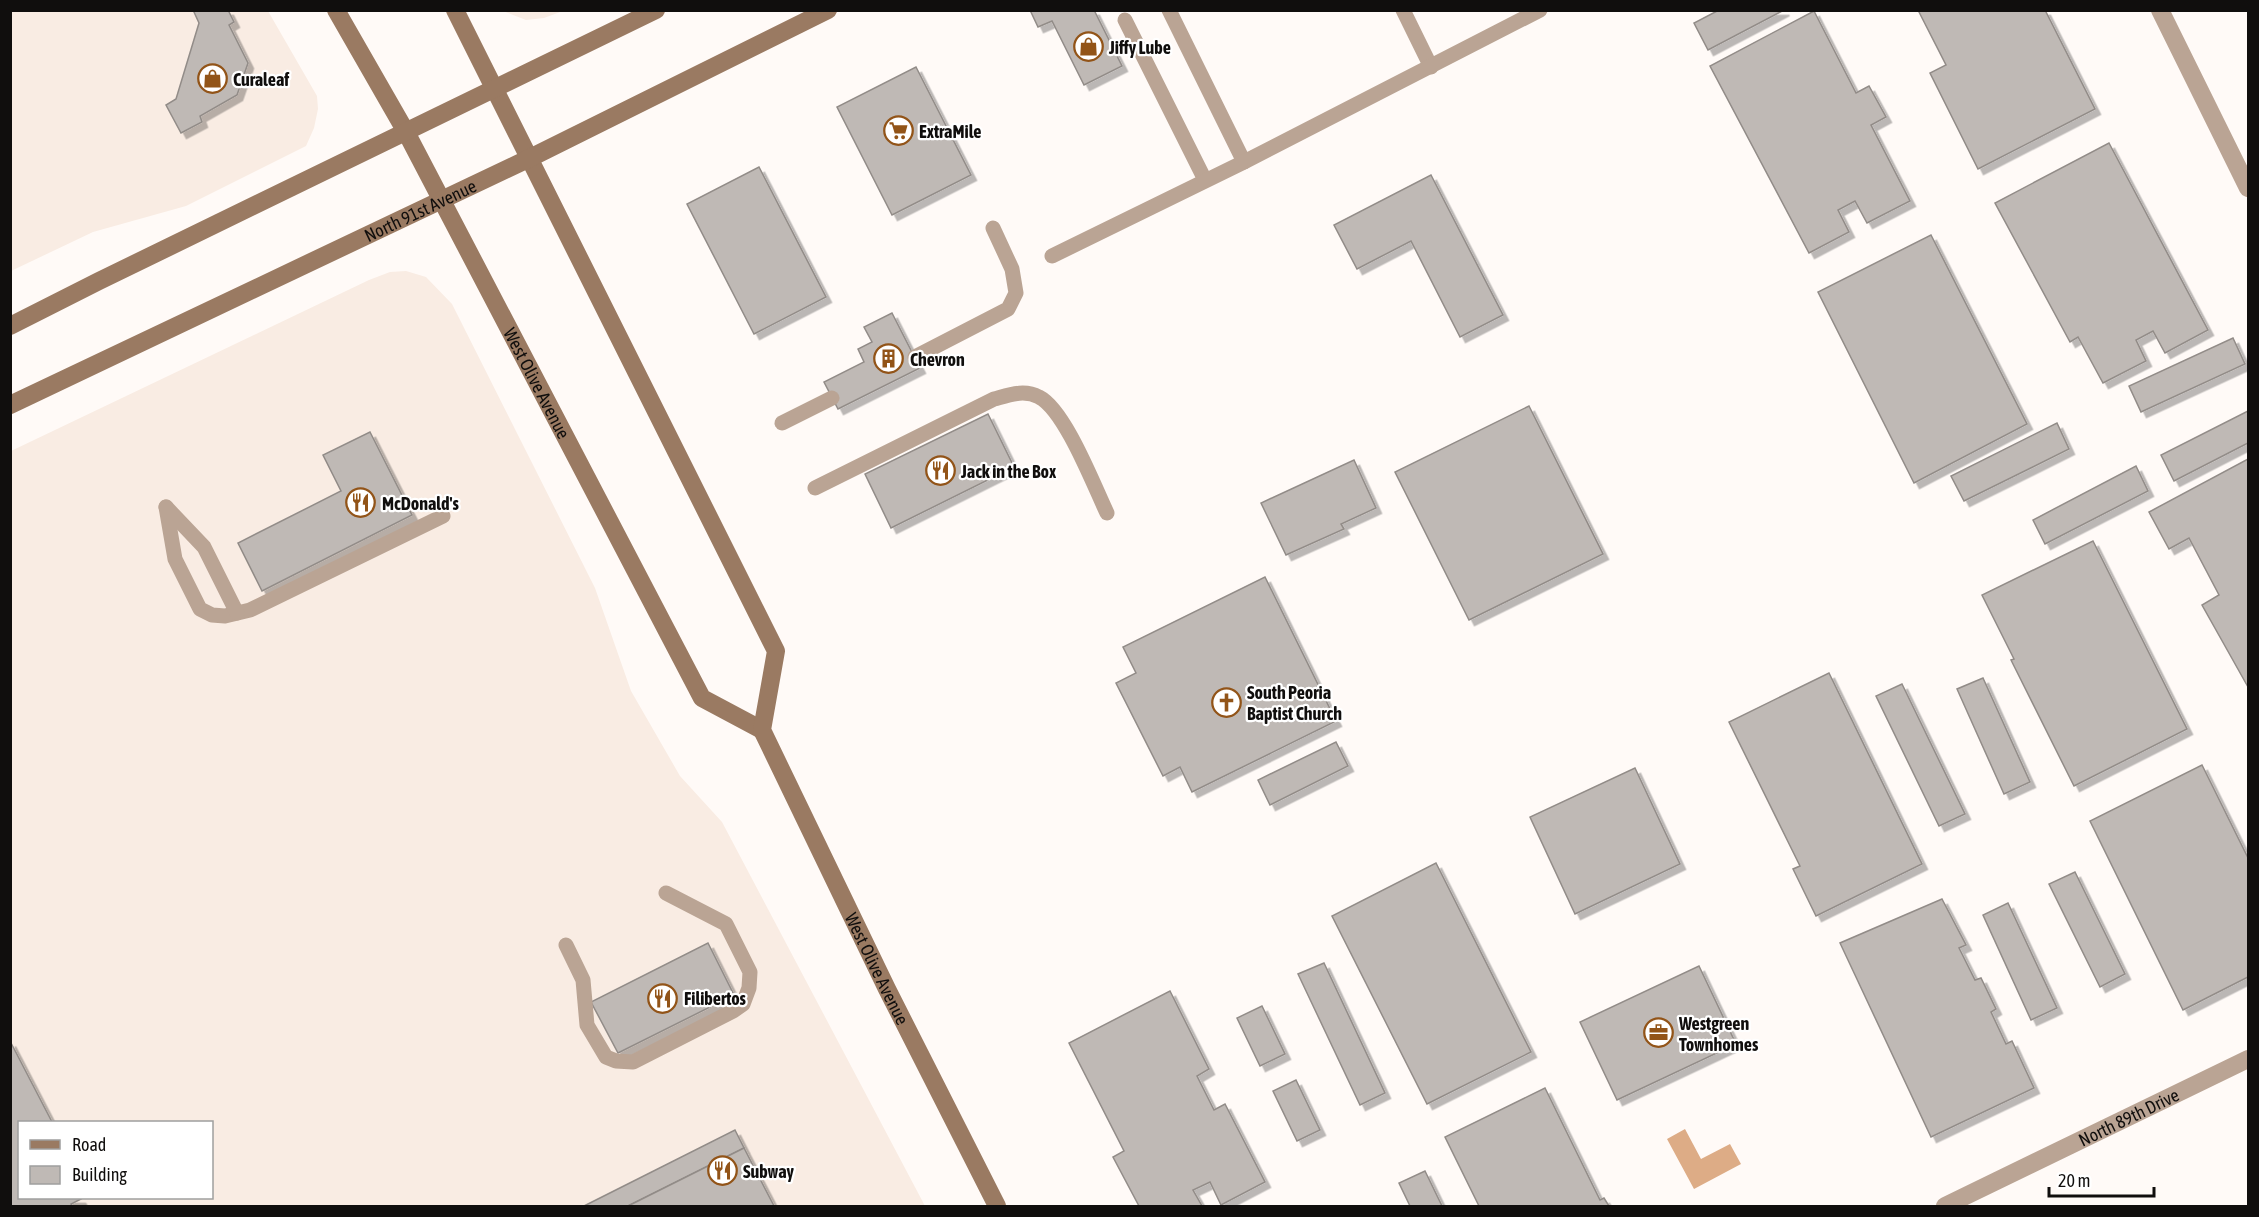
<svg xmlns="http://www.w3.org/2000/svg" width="2259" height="1217" font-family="'Asap Condensed',sans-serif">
<defs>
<filter id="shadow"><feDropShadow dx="5.5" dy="5.5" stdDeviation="0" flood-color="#0004"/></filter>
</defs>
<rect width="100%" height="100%" fill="#fffaf7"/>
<!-- built -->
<g fill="#f9ece3" fill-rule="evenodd">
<path d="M 11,11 L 268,11 L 317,96 L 318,109 L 314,128 L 306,146 L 186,206 L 93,232 L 11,271 Z"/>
<path d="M 503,11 L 563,11 L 544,18 L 526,20 Z"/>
<path d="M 406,271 L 426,277 L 452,304 L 595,588 L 631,691 L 680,776 L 722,822 L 925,1206 L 11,1206 L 11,451 L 369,280 L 390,272 ZM 20,1122 L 212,1122 L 212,1198 L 20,1198 Z"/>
</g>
<!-- water -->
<path fill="#ddac86" d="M 1685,1129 L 1701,1159 L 1730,1144 L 1741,1164 L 1694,1189 L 1667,1139 Z"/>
<!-- building -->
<g fill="#bfb9b5" stroke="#928c88" stroke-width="1.5" filter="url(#shadow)">
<path d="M 197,10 L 228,10 L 234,22 L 229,25 L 248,63 L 237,95 L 200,116 L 202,122 L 181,133 L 166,105 L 176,99 L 199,23 L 194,12 Z"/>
<path d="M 1030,10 L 1094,10 L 1122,66 L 1084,85 L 1052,21 L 1038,27 Z"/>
<path d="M 1719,10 L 1784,10 L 1708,50 L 1694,23 Z"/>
<path d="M 1918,10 L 2045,10 L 2095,109 L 1978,169 L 1930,73 L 1946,65 Z"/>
<path d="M 1814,11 L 1856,93 L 1869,86 L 1886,117 L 1871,125 L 1910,201 L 1867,223 L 1855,201 L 1838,210 L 1849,232 L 1809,253 L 1710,66 Z"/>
<path d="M 916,67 L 971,175 L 892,215 L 837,107 Z"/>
<path d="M 2109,143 L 2208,330 L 2165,353 L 2153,331 L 2136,340 L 2146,361 L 2103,383 L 2078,337 L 2070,342 L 1995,203 Z"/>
<path d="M 759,167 L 826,297 L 754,334 L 687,204 Z"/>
<path d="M 1431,175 L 1503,315 L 1460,337 L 1411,241 L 1357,269 L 1334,225 Z"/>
<path d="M 1931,235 L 2027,424 L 1914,483 L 1818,292 Z"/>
<path d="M 892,313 L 920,368 L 838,409 L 824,382 L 864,362 L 858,349 L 872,342 L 864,327 Z"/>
<path d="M 2233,338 L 2245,364 L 2141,412 L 2129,386 Z"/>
<path d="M 1529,406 L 1603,554 L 1469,620 L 1395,472 Z"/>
<path d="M 2248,411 L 2248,443 L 2174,481 L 2161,455 Z"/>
<path d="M 988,414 L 1014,467 L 891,528 L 865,474 Z"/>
<path d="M 2057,423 L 2069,449 L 1964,501 L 1951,476 Z"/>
<path d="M 370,432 L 412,515 L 262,591 L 238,543 L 341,491 L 323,455 Z"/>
<path d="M 2248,459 L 2248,687 L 2202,605 L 2219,595 L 2189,538 L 2169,549 L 2149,512 Z"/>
<path d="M 1354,460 L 1376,508 L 1341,524 L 1344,529 L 1286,555 L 1261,503 Z"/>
<path d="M 2136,466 L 2148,491 L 2045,544 L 2033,520 Z"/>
<path d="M 2093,541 L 2187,729 L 2074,786 L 2011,660 L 2014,659 L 1982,595 Z"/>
<path d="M 1265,577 L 1336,721 L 1192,792 L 1180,767 L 1163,776 L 1116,683 L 1136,673 L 1123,647 Z"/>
<path d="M 1829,673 L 1922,864 L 1816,916 L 1793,869 L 1800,866 L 1729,722 Z"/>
<path d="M 1983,678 L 2030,782 L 2004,794 L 1957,689 Z"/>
<path d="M 1902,684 L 1965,814 L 1939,826 L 1876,696 Z"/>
<path d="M 1336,742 L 1348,766 L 1270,805 L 1258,780 Z"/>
<path d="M 2202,765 L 2248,858 L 2248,977 L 2183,1010 L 2090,821 Z"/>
<path d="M 1635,768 L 1680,864 L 1575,914 L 1530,817 Z"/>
<path d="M 1436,863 L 1531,1052 L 1427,1104 L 1332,916 Z"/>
<path d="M 2075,872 L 2125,974 L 2100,987 L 2049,884 Z"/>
<path d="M 1942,899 L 1966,945 L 1959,948 L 1975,980 L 1981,978 L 1996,1009 L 1991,1012 L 2006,1044 L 2012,1041 L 2034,1088 L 1931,1137 L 1840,943 Z"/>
<path d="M 2008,903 L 2057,1008 L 2031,1020 L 1983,915 Z"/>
<path d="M 708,943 L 734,995 L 618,1053 L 591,1002 Z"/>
<path d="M 1324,963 L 1385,1093 L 1360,1105 L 1298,974 Z"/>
<path d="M 1699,966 L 1736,1044 L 1617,1100 L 1580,1022 Z"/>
<path d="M 1170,991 L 1209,1069 L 1197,1076 L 1214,1110 L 1225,1104 L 1265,1182 L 1221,1205 L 1210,1182 L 1193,1190 L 1202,1206 L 1139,1206 L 1113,1157 L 1124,1151 L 1069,1043 Z"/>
<path d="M 1262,1006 L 1285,1054 L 1260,1066 L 1237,1018 Z"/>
<path d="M 10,1041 L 52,1122 L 20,1122 L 20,1198 L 80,1198 L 81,1199 L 71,1204 L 72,1206 L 10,1206 Z"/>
<path d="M 1296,1080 L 1320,1130 L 1297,1141 L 1273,1091 Z"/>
<path d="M 1545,1088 L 1600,1200 L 1604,1198 L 1609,1206 L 1479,1206 L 1445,1137 Z"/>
<path d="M 735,1130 L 744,1148 L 628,1206 L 584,1206 Z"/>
<path d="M 744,1148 L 774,1206 L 628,1206 Z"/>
<path d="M 1425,1171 L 1442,1206 L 1410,1206 L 1399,1183 Z"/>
</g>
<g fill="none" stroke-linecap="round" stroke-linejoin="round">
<!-- lane -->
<g stroke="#baa494" stroke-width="15">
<path d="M 1169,10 L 1244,162"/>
<path d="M 1403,10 L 1431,67"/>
<path d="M 1125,20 L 1205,180"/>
<path d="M 1052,256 L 1244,162 L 1540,10"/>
<path d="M 915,357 L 1008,309 L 1016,293 L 1012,269 L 993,228"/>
<path d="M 782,423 L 832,398"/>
<path d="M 815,488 L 994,399 C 1009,395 1024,389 1039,397 C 1065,410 1094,486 1107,513"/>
<path d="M 166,507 L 175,559 L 200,609 L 212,615 L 225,616 L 250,610 L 443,516"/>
<path d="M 166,507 L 204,547 L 237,613"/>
<path d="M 566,945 L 583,980 L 587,1025 L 606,1057 L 616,1061 L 633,1062 L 733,1011 L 743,1004 L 749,988 L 750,972 L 726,924 L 666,893"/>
</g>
<!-- street -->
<g stroke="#baa494" stroke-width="18">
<path d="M 2160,10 L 2248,188"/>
<path id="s1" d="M 1945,1206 L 2248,1059"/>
</g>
<!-- secondary -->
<g stroke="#9a7a62" stroke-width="18">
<path id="s2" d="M 336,10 L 406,132 L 702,698 L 762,730"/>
<path id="s3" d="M 455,10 L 776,651 L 762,730 L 887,989 L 997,1206"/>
<path d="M 10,326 L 99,281 L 656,10"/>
<path id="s4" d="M 10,405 L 530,158 L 828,10"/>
</g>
</g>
<!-- icons -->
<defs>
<symbol id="shop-ring" viewBox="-11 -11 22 22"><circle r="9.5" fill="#fff" stroke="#925418" stroke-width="1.5"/><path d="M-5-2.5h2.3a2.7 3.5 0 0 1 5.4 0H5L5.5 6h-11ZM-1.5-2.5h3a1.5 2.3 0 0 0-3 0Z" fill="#925418"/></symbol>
<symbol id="supermarket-ring" viewBox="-11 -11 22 22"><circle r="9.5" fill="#fff" stroke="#925418" stroke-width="1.5"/><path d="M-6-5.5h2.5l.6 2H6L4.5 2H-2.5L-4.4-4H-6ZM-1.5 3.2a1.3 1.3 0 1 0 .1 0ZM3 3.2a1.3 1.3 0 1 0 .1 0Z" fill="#925418"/></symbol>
<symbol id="building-ring" viewBox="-11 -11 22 22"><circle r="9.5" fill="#fff" stroke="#925418" stroke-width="1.5"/><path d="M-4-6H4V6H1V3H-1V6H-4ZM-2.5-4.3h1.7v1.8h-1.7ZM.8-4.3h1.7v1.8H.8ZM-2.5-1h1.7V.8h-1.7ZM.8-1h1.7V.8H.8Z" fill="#925418"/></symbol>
<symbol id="restaurant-ring" viewBox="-11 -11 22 22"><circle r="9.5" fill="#fff" stroke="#925418" stroke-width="1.5"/><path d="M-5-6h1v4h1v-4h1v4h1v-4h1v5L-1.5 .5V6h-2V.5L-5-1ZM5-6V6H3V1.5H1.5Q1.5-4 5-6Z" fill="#925418"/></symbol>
<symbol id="church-ring" viewBox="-11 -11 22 22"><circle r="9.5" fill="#fff" stroke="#925418" stroke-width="1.5"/><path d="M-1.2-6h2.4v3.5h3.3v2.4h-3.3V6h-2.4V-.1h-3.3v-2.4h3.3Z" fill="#925418"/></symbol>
<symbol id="office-ring" viewBox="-11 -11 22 22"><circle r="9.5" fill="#fff" stroke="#925418" stroke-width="1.5"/><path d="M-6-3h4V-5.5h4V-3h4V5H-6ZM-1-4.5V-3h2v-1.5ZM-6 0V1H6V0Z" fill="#925418"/></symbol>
</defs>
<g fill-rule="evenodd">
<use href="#shop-ring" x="1072" y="30" width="33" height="33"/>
<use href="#shop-ring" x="196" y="62" width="33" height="33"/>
<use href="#supermarket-ring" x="882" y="114" width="33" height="33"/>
<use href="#building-ring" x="872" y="342" width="33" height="33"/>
<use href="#restaurant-ring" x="924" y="454" width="33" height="33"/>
<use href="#restaurant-ring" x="344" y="486" width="33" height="33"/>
<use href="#church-ring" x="1210" y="686" width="33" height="33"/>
<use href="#restaurant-ring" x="646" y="982" width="33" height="33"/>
<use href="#office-ring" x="1642" y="1016" width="33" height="33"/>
<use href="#restaurant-ring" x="706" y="1154" width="33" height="33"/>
</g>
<g text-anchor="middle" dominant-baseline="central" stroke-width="4.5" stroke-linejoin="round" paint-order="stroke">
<!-- poi labels -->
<g font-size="18" font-weight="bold" fill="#100e0d" stroke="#fff" text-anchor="start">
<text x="1109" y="47">Jiffy Lube</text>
<text x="233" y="79">Curaleaf</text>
<text x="919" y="131">ExtraMile</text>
<text x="910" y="359">Chevron</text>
<text x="961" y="471">Jack in the Box</text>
<text x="382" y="503">McDonald's</text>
<text x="1247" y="692">South Peoria<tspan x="1247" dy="21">Baptist Church</tspan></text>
<text x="684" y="998">Filibertos</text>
<text x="1679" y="1023">Westgreen<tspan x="1679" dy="21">Townhomes</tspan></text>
<text x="743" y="1171">Subway</text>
</g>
<!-- street labels -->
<g font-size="18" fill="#100e0d" stroke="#fff">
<text stroke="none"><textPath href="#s4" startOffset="454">North 91st Avenue</textPath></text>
<text stroke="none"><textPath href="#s2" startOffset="424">West Olive Avenue</textPath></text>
<text stroke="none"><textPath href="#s3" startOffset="1062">West Olive Avenue</textPath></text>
<text stroke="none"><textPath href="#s1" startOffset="204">North 89th Drive</textPath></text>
</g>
</g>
<!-- border -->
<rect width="2259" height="1217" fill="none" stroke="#100e0d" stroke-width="24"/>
<!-- legend -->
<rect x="18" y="1121" width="195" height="78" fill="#ffffff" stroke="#9f9f9e" stroke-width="1.5"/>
<rect x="30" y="1140" width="30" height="9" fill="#9a7a62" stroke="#9f9f9e" stroke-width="1.5"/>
<text x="72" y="1151" font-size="18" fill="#100e0d">Road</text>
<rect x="30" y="1166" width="30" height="18" fill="#bfb9b5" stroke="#9f9f9e" stroke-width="1.5"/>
<text x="72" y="1181" font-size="18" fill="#100e0d">Building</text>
<!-- scale -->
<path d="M2049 1187v9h105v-9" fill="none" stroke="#100e0d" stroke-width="3"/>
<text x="2058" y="1187" font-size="18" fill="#100e0d" stroke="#ffffff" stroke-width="4.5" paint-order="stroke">20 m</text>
</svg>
